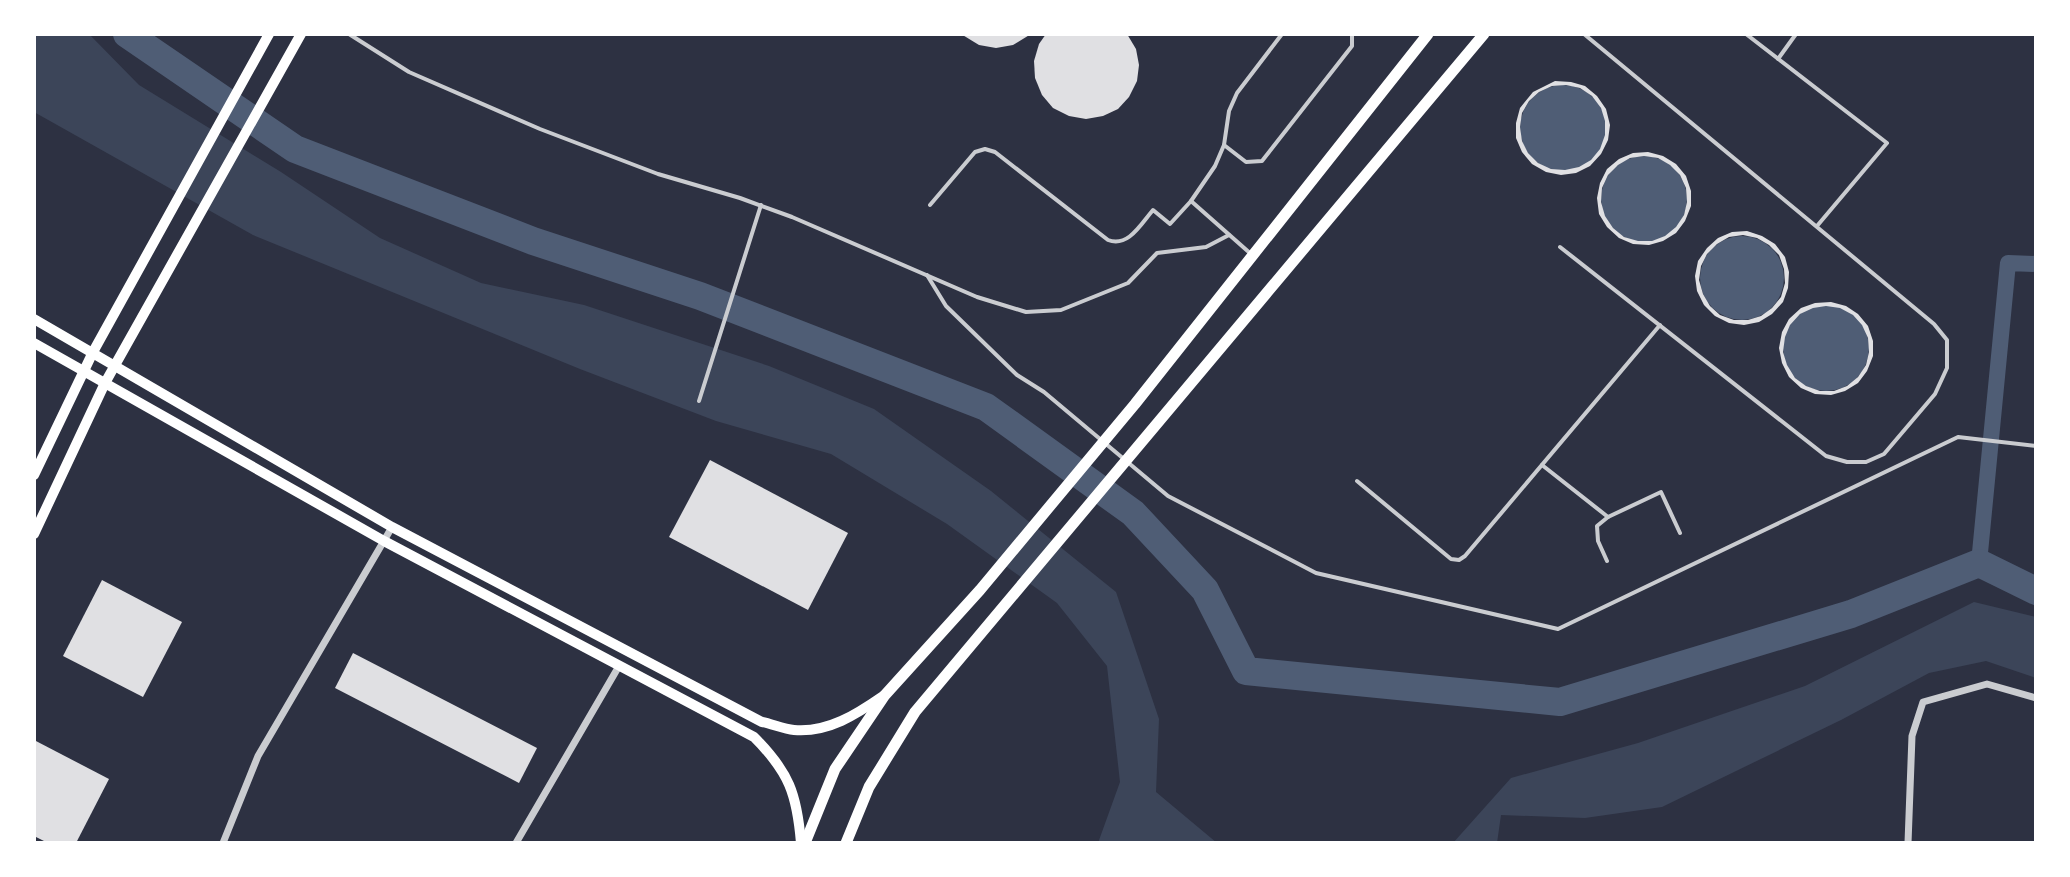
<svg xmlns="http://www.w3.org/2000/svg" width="2070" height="877" font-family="Figtree,sans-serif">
<rect width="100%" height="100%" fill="#2d3142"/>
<!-- green -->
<g fill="#3c4559">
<path d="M 34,34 L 89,34 L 139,85 L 281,172 L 380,238 L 481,283 L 584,305 L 769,366 L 874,409 L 991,491 L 1116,592 L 1159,719 L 1156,792 L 1217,843 L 1098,843 L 1120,782 L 1107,666 L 1057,603 L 947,524 L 831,454 L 716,421 L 580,369 L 253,235 L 34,112 Z"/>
<path d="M 1974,602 L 2036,617 L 2036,678 L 1986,661 L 1929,673 L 1841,720 L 1662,807 L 1585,818 L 1501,815 L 1497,843 L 1453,843 L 1511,778 L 1638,743 L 1805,686 Z"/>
</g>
<!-- water -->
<g fill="#4f5d75">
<circle cx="1563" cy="128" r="43"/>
<circle cx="1644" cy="199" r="43"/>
<circle cx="1742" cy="278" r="42"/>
<circle cx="1826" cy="348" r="43"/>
</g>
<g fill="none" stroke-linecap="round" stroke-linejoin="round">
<!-- canal -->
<path stroke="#4f5d75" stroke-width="16" d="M 1979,563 L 2008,263 L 2036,264"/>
<!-- river -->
<path stroke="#4f5d75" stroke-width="28" d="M 127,34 L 295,149 L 533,241 L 700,296 L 986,407 L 1133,513 L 1205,590 L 1246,671 L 1560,702 L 1851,614 L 1979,563 L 2036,591"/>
</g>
<!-- building -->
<g fill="#e0e0e3" fill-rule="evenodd">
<path d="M 961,34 L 1031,34 L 1013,45 L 996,48 L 979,45 Z"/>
<path d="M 1046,34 L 1127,34 L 1136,49 L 1139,65 L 1137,81 L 1129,97 L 1118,109 L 1103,116 L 1086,119 L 1069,116 L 1053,108 L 1042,95 L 1035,78 L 1034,61 L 1039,44 Z"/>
<path d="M 1555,81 L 1571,82 L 1585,86 L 1597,96 L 1606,109 L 1610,125 L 1608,140 L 1601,154 L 1590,166 L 1576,173 L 1561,175 L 1546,172 L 1532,164 L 1522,152 L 1516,138 L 1516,123 L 1520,108 L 1533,92 ZM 1566,85 L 1580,88 L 1592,96 L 1601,108 L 1605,121 L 1605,135 L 1600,149 L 1591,160 L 1579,167 L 1565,170 L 1551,169 L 1538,163 L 1528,153 L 1522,141 L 1520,127 L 1522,113 L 1529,101 L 1539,92 L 1552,86 Z"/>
<path d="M 1648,152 L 1663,156 L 1676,164 L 1686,176 L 1691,191 L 1691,206 L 1685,221 L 1676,233 L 1663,241 L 1649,245 L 1633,244 L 1619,238 L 1607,227 L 1599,214 L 1597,198 L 1600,183 L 1607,169 L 1619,159 L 1633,153 ZM 1644,156 L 1658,158 L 1670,165 L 1680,175 L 1686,188 L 1687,202 L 1684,215 L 1676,227 L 1665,236 L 1652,241 L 1638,241 L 1624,237 L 1613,228 L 1605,216 L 1601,202 L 1602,188 L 1608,175 L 1618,165 L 1630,158 Z"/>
<path d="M 1747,231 L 1762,236 L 1775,244 L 1785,257 L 1789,272 L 1788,288 L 1783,302 L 1772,314 L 1759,322 L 1744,325 L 1729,323 L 1715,316 L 1704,305 L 1697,291 L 1695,276 L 1698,261 L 1707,248 L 1718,238 L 1732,232 ZM 1743,235 L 1757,238 L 1769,245 L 1779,255 L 1784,269 L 1785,283 L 1781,297 L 1772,308 L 1761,316 L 1748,320 L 1734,320 L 1720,315 L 1710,306 L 1703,294 L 1699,280 L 1701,266 L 1707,254 L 1717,244 L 1729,237 Z"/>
<path d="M 1831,302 L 1846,306 L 1858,314 L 1868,326 L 1873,341 L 1873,356 L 1867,371 L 1858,383 L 1845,391 L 1831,395 L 1815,394 L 1801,388 L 1789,377 L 1782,363 L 1779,348 L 1782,332 L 1789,319 L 1801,308 L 1815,303 ZM 1826,306 L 1840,308 L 1853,315 L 1862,325 L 1868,338 L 1869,352 L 1866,365 L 1858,377 L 1847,386 L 1834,391 L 1820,391 L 1806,386 L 1795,378 L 1787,365 L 1783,352 L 1785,337 L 1790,325 L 1800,314 L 1813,308 Z"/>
<path d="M 710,460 L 848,533 L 808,610 L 669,537 Z"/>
<path d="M 102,580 L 182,622 L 143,697 L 63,656 Z"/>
<path d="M 353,653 L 537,748 L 519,783 L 335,688 Z"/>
<path d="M 34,740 L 109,779 L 76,843 L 48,843 L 34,836 Z"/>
</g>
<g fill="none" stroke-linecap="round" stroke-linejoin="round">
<!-- service -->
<g stroke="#caccd0" stroke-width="4">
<path d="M 349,34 L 409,72 L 540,129 L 658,174 L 740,198 L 792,217 L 977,297 L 1026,312 L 1061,310 L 1128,283 L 1157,253 L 1206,247 L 1229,235"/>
<path d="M 1746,34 L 1887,143 L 1817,226"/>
<path d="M 1778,59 L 1796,34"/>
<path d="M 1224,145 L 1246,162 L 1262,161 L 1352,46 L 1352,34"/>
<path d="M 930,205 L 975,152 L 985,149 L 995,152 L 1108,240 C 1128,248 1141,224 1153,210 L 1170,224 L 1191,201"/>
<path d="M 1560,247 L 1826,456 L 1847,462 L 1866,462 L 1884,454 L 1935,394 L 1947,368 L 1947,340 L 1934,324 L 1584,34"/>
<path d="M 1251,254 L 1191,201 L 1215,166 L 1224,145 L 1229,111 L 1237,93 L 1282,34"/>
<path d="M 927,275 L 946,306 L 1017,375 L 1044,392 L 1168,496 L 1316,573 L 1558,629 L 1958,437 L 2036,446"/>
<path d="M 699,401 L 761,205"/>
<path d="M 1542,465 L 1608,517"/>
<path d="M 1357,481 L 1451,559 L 1459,560 L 1465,556 L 1660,325"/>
<path d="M 1607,561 L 1598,541 L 1597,526 L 1608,517 L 1661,492 L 1680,533"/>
</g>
<!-- minor -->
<g stroke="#caccd0" stroke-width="7">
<path d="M 223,843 L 258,756 L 392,527"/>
<path d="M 516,843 L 619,666"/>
<path d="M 1908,843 L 1912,736 L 1923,702 L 1987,684 L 2036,698"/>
</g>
<!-- secondary -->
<g stroke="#fff" stroke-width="10">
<path d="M 34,319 L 392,527 L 762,722 C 772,724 784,729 794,730 C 828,733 857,714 883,696"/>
<path d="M 34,343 L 384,541 L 754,737 C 789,772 797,794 801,843"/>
<path d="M 34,475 L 93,352 L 269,34"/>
<path d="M 34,534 L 105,383 L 301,34"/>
</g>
<!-- primary -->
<g stroke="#fff" stroke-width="11">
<path d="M 805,843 L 835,769 L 885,695 L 980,590 L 1135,404 L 1428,34"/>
<path d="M 846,843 L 869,787 L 915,712 L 1484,34"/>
</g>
</g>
<!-- border -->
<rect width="2070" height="877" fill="none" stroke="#ffffff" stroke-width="72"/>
</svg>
